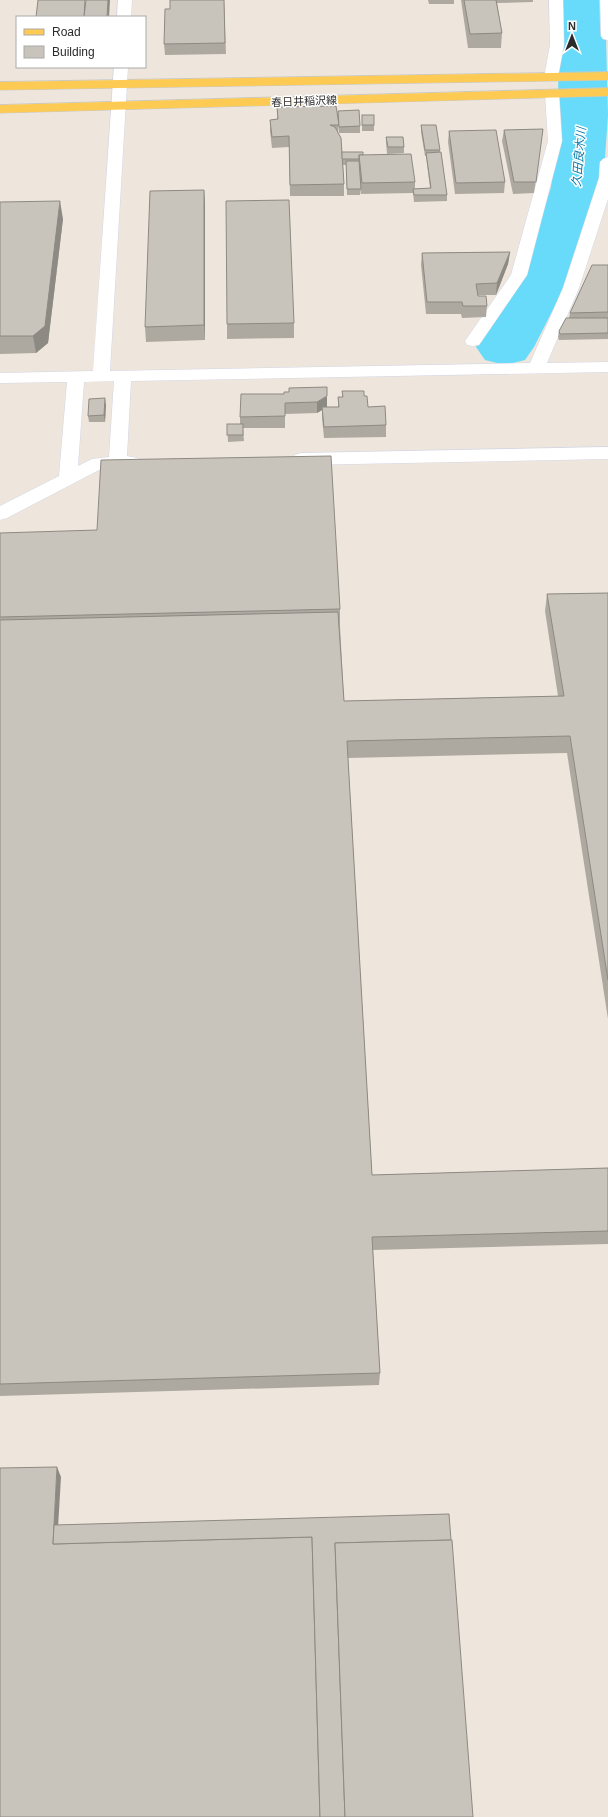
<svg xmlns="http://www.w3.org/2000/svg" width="608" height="1817" font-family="Helvetica,'Noto Sans JP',sans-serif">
<rect width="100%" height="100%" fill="#eee6dc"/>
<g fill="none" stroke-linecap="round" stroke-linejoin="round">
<!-- river -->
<path fill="#67dbf9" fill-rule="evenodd" d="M 559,0 L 605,0 L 608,115 L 603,187 L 588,241 L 534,347 L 525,360 L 505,365 L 485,360 L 476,347 L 534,241 L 551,187 L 558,113 Z"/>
<defs>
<g id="minor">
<path d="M 118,0 L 132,0 L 131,17 L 117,17 Z"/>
<path d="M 549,0 L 563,0 L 564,45 L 558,77 L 556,80 L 546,80 L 544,77 L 550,45 Z"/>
<path d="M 600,0 L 608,0 L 608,40 L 603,39 L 601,36 Z"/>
<path d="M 114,67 L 128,67 L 110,371 L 530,363 L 563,288 L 599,178 L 600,162 L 603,159 L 608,157 L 608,199 L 579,288 L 547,363 L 608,362 L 608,372 L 131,381 L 127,456 L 137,458 L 140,462 L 137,466 L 118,469 L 101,469 L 7,518 L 0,520 L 0,506 L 59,476 L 67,382 L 0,383 L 0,373 L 93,371 ZM 114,381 L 109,457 L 92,459 L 78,466 L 84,382 Z"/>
<path d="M 552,90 L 557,91 L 559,94 L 562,141 L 527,275 L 479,345 L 473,346 L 467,345 L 465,341 L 511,275 L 548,141 L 545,94 L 547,91 Z"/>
<path d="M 608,447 L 608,459 L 301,465 L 295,463 L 292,459 L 295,455 L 301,453 Z"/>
</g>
<g id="major">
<path d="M 608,72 L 608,80 L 0,90 L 0,82 Z"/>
<path d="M 608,88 L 608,96 L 0,113 L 0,105 Z"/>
</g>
</defs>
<!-- minor casing -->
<use href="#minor" stroke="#d2d6e5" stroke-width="1"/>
<!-- major casing -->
<use href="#major" stroke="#c8c8c8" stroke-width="1"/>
<!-- minor -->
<use href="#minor" fill="#fff" fill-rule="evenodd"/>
<!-- major -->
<use href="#major" fill="#fdcb53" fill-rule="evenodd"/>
</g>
<!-- wall -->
<g fill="#ada9a1">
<path d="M 224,0 L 226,54 L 165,55 L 164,44 L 170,9 Z"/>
<path d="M 428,0 L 454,0 L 454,4 L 429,4 Z"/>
<path d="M 461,0 L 533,0 L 533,2 L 497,3 L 502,33 L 501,48 L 468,48 Z"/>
<path d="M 277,107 L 338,124 L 338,111 L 360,126 L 360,133 L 339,133 L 339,125 L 338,133 L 342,152 L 363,155 L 415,182 L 415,189 L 430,188 L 426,156 L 425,156 L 421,132 L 421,125 L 440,150 L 440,152 L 447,195 L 447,201 L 414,202 L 413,193 L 361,194 L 361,189 L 360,195 L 347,195 L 346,165 L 343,165 L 344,184 L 344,196 L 290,196 L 289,147 L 272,148 L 270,131 L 270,120 L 277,120 Z"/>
<path d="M 362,115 L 374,125 L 374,131 L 362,131 Z"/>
<path d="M 543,129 L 534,193 L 513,194 L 502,141 L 504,130 Z"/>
<path d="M 449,131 L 505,182 L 504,193 L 455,194 L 448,142 Z"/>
<path d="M 386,137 L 404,147 L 404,153 L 387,154 L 386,143 Z"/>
<path d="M 204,190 L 205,205 L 205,340 L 146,342 L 145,327 Z"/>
<path d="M 0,202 L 63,219 L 48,343 L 36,353 L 0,354 Z"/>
<path d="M 510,252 L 508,264 L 496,295 L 478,295 L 487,306 L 486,317 L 462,318 L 461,314 L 426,314 L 421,265 L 422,253 Z"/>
<path d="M 608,265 L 608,339 L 559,340 L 558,337 L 559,331 L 569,318 L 570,313 Z"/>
<path d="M 294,323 L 294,338 L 227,339 L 227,324 Z"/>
<path d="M 289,388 L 327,407 L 338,407 L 338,397 L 342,397 L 342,391 L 364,396 L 368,407 L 386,425 L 386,437 L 324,438 L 322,418 L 322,410 L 317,413 L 285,414 L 285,428 L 243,428 L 244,441 L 228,442 L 227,424 L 240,424 L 240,417 L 284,394 L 289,392 Z"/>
<path d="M 106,405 L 105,422 L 89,422 L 88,416 Z"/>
<path d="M 0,533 L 340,609 L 340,626 L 344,701 L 558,696 L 545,611 L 547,594 L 608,593 L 608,1019 L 567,753 L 348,758 L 372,1175 L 608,1168 L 608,1244 L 373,1250 L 380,1373 L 379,1385 L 0,1396 Z"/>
</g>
<!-- shaded-wall -->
<g fill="#8d8983">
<path d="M 108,0 L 110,0 L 109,17 L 107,17 Z"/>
<path d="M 204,190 L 205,205 L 205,340 L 204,325 Z"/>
<path d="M 60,201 L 63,219 L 48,343 L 36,353 L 33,336 Z"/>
<path d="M 510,252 L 508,264 L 496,295 L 497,283 Z"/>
<path d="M 327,396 L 327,407 L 317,413 L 317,402 Z"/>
<path d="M 105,398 L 106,405 L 105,422 L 104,415 Z"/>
<path d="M 57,1467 L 61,1477 L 57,1545 L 53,1544 Z"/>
</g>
<!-- building -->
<g fill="#c9c4bb" stroke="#8d8983">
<path d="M 38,0 L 85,0 L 84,17 L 36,17 Z"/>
<path d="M 86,0 L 108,0 L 107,17 L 84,17 Z"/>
<path d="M 170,0 L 224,0 L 225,43 L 164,44 L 165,9 L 170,9 Z"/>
<path d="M 464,0 L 496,0 L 502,33 L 470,34 Z"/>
<path d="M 336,106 L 339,125 L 330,125 L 335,127 L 341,138 L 344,184 L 290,185 L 289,136 L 272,137 L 270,120 L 278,119 L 277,107 Z"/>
<path d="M 359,110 L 360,126 L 339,127 L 338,111 Z"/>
<rect x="362" y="115" width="12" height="10"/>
<path d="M 421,125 L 436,125 L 440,150 L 425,150 Z"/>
<path d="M 543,129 L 536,182 L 514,182 L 504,130 Z"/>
<path d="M 496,130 L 505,182 L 456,183 L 449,131 Z"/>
<path d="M 386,137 L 403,137 L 404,147 L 388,147 Z"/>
<path d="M 342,152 L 363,152 L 363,155 L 359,155 L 359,159 L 342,159 Z"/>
<path d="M 441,152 L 447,195 L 414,195 L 413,189 L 431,188 L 426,153 Z"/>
<path d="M 411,154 L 415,182 L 362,183 L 359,155 Z"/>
<path d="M 346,161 L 359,161 L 361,189 L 347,189 Z"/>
<path d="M 204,190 L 204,325 L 145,327 L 150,191 Z"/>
<path d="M 289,200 L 294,323 L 227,324 L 226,201 Z"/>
<path d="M 60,201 L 45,326 L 33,336 L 0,336 L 0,202 Z"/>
<path d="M 510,252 L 497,283 L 476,284 L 478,296 L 486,296 L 487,306 L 463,306 L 462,302 L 427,302 L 422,253 Z"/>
<path d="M 592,265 L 608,265 L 608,312 L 570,313 Z"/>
<path d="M 566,318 L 608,318 L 608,333 L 560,334 L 559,331 Z"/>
<path d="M 327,387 L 327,396 L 317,402 L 285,403 L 285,416 L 240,417 L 241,394 L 284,394 L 284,392 L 289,392 L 289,388 Z"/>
<path d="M 342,391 L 364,391 L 364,396 L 367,396 L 368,407 L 385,406 L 386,425 L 324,427 L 322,407 L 339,407 L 338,397 L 343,397 Z"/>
<path d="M 105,398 L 104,415 L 88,416 L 89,399 Z"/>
<rect x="227" y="424" width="16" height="11"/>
<path d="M 331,456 L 340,609 L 0,617 L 0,533 L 97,530 L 101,460 Z"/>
<path d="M 608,593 L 608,980 L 570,736 L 347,741 L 372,1175 L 608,1168 L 608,1231 L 372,1237 L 380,1373 L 0,1384 L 0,620 L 338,612 L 344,701 L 564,696 L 547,594 Z"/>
<path d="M 57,1467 L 53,1544 L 312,1537 L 320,1817 L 0,1817 L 0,1468 Z"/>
<path d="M 449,1514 L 451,1540 L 335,1543 L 345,1817 L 320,1817 L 312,1537 L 53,1544 L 54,1525 Z"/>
<path d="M 452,1540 L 473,1817 L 345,1817 L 335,1543 Z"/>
</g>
<g text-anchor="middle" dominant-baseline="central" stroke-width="3" stroke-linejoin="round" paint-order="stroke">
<!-- far-street labels -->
<g font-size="11" fill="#2b2b2b" stroke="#fff">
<text transform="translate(304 101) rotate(-2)">春日井稲沢線</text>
</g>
<!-- far-water labels -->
<g font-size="12" font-style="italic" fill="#027aa9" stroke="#fff">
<text transform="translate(579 157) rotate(-85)">久田良木川</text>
</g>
</g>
<!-- legend -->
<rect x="16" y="16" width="130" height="52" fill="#ffffff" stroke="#aaaaaa"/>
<rect x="24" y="29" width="20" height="6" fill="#fdcb53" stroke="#aaaaaa"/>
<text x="52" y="36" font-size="12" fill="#2b2b2b">Road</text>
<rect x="24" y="46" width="20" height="12" fill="#c9c4bb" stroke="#aaaaaa"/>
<text x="52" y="56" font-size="12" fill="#2b2b2b">Building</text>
<!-- north arrow -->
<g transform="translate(572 36)" stroke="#ffffff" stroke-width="3" paint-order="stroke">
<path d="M0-3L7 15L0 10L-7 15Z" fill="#2b2b2b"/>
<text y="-6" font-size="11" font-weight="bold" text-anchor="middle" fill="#2b2b2b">N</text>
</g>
</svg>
